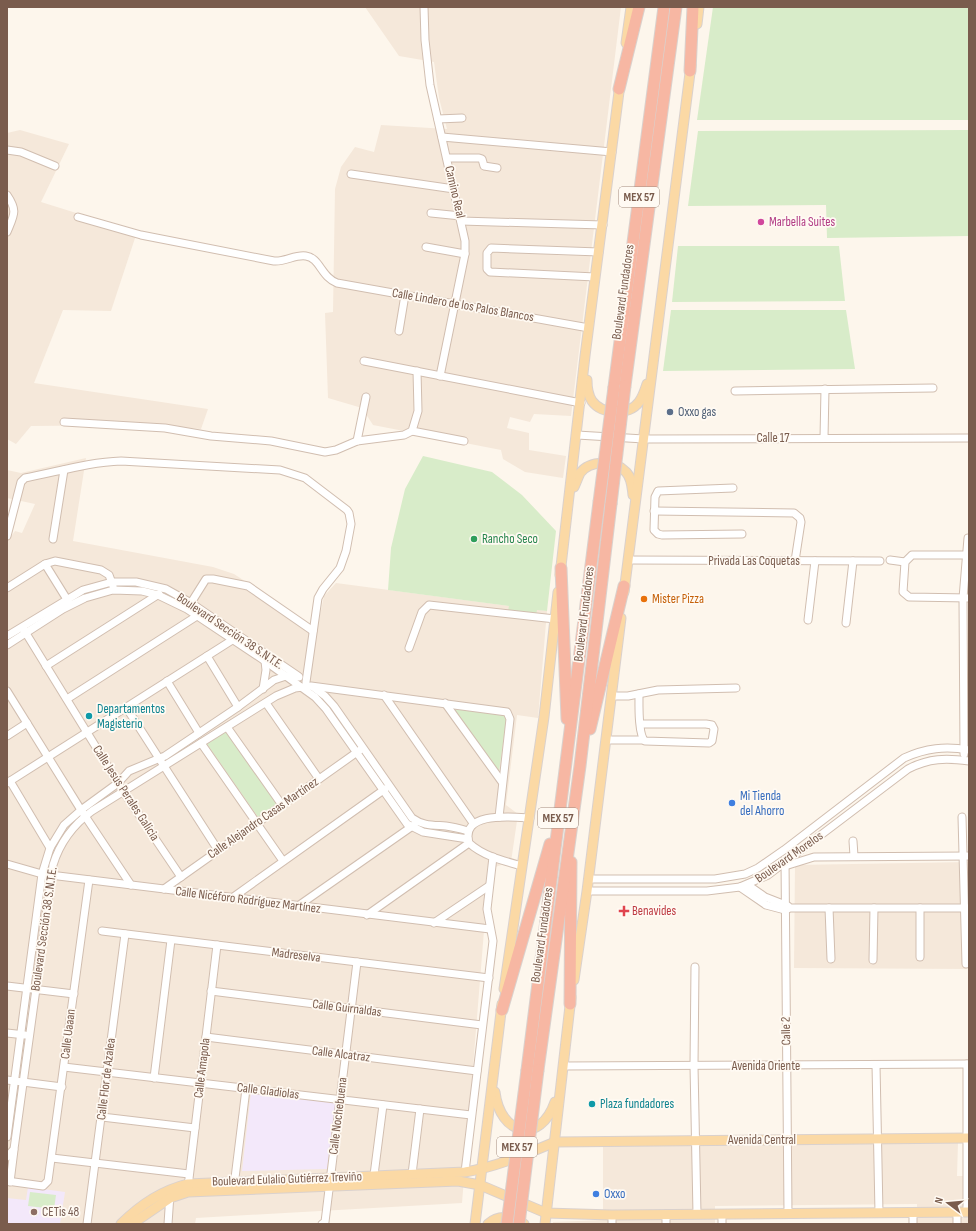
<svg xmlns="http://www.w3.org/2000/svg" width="976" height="1231" font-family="'Sofia Sans Condensed',sans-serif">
<rect width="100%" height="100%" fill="#fdf6ec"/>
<!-- residential -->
<g fill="#f5e8da">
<path d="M 365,7 L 621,7 L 571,416 L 534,414 L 530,422 L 510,417 L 507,428 L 529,433 L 529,450 L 566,456 L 563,478 L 525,472 L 503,459 L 501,450 L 373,425 L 362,408 L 328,398 L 325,313 L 333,312 L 335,189 L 341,167 L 355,147 L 374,152 L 381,125 L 447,129 L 439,98 L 434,62 L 399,56 Z"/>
<path d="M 20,130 L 69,144 L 41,202 L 137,232 L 111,311 L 63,310 L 34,383 L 208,409 L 201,429 L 138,425 L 31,426 L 16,444 L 7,439 L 7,133 Z"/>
<path d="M 86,458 L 73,541 L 213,567 L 234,574 L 317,629 L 324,596 L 336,583 L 547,611 L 538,718 L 517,715 L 506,805 L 518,814 L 511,862 L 492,868 L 486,906 L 462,1203 L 196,1218 L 195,1224 L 7,1224 L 7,542 L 15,531 L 22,533 L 35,504 L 7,498 L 7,470 L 21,473 Z"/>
<path d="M 969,862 L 969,969 L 794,968 L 795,865 Z"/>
<path d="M 958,1143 L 957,1176 L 969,1176 L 969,1224 L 917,1224 L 917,1204 L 715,1206 L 715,1224 L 553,1224 L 553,1222 L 603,1220 L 603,1145 Z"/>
</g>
<!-- education -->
<g fill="#f3e8fa">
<path d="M 251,1092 L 336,1102 L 327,1169 L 242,1171 Z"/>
<path d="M 28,1187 L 65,1192 L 60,1224 L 7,1224 L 7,1198 L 26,1200 Z"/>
</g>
<!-- green -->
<g fill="#d8ecc9">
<path d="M 713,7 L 969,7 L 969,120 L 697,120 Z"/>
<path d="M 969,130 L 969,236 L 827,238 L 826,205 L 688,206 L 698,131 Z"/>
<path d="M 678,246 L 839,246 L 845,301 L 672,302 Z"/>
<path d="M 671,310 L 846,310 L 855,369 L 663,371 Z"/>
<path d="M 423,456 L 492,472 L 522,495 L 556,531 L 547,611 L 537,610 L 536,615 L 508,611 L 509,606 L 388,590 L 391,548 L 405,489 Z"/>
<path d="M 454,709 L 507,715 L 499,771 Z"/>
<path d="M 227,731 L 278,803 L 258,817 L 207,744 Z"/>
<path d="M 30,1192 L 56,1195 L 54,1209 L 28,1206 Z"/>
</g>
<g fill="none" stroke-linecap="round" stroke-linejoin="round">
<defs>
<g id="minor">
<path d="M 424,7 L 425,40 L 430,85 L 465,241 L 465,254 L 440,376"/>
<path d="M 438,119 L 462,118"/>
<path d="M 442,137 L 612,152"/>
<path d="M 7,150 L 21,152 L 55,166"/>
<path d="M 447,158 L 479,158 L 482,159 L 484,166 L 497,168"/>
<path d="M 351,174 L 454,189"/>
<path d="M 7,195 C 18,211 14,215 7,232"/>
<path d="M 431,213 L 461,216"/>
<path d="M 78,217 L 141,235 L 274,261 C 285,262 296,254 306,256 C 320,258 321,277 337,283 L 589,328"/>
<path d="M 461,221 L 603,225"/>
<path d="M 426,247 L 465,254"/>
<path d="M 595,277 L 490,272 L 487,269 L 487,253 L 491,248 L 599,252"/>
<path d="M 399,331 L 405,295"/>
<path d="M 364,361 L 581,403"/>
<path d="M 735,391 L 933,388"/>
<path d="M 64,422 L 165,428 L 211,436 L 271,441 L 325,452 L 336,450 L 357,441 L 404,435 L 412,431 L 418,411 L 417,371"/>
<path d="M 412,431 L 464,441"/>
<path d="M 577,435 L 644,439 L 969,438"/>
<path d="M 824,438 L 825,389"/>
<path d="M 357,441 L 366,397"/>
<path d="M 733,488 L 658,491 L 655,497 L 654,530 L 658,534 L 662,535 L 742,534"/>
<path d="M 654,511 L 794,513 L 800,518 L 801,522 L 795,561"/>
<path d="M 7,536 L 21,482 L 25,478 C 57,472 89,462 121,461 L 280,470 L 305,478 L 347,510 L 349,513 L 351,524 L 346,551 L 340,568 L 323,589 L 318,598 L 306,682"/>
<path d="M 53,539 L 64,470"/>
<path d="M 969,555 L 912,555 L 905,562 L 903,592 L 909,597 L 969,598"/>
<path d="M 628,560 L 880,561"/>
<path d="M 890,560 L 905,562"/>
<path d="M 45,564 L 68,601"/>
<path d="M 7,588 L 45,564 L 55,561 L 101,570 L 109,575 L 113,586"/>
<path d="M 189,606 L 206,579 L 213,579 L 248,586 L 313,631"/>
<path d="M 808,620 L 815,561"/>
<path d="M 846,623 L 853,561"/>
<path d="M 24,630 L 123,791 L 181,877"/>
<path d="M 7,636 L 83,590 L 112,582 L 136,582 L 166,589 L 191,603 L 298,676"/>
<path d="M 7,645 L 63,609 L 85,598 L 113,590 L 142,591 L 158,595 L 187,609 L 265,661 L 315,697 L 326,709 L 407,824 L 423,832 L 468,839"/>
<path d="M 409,648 L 422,612 L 429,605 L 555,619"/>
<path d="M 207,656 L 238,707"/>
<path d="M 46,666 L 159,594"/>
<path d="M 167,681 L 199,733"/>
<path d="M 313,687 L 325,696 L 334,706 L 412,818 C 423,826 433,825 446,826 C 454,827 461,829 468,831"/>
<path d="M 263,689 L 266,670 L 265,661"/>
<path d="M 7,691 L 81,810 L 131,885"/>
<path d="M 639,694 C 639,704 638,735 645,741 L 709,743 L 712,741 L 714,729 L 712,725 L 706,724 L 641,724"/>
<path d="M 384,695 L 473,823"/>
<path d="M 611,696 L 628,696 L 658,690 L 736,688"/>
<path d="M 67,699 L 200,614"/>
<path d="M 266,703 L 319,779"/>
<path d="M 445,703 L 502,782"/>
<path d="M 126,707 L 218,850"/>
<path d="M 227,727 L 282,805"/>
<path d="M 7,736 L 27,723"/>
<path d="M 606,740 L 643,740"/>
<path d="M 201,743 L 283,861"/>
<path d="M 964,754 L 963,598 L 968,538"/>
<path d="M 10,781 L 50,848"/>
<path d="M 7,783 L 237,637"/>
<path d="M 962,817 L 966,964"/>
<path d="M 853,841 L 854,856"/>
<path d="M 785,859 L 788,1213"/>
<path d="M 7,864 L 42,874 L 490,929"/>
<path d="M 522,866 C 504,861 483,856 469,843 C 460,811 512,817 530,818"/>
<path d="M 785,866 L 814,857 L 969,856"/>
<path d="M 589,879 L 715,879 L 745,874 L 758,868 L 784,850 L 904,758 C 926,748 945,746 969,750"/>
<path d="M 748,885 L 765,897 L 788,906"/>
<path d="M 740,887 L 766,905 L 785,910 L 790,908 L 969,908"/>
<path d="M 164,889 L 360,750"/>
<path d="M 587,891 L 707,891 L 740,887 L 768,875 L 908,769 C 929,758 946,758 969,761"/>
<path d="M 232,898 L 385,789"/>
<path d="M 298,906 L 414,825"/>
<path d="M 829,908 L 831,959"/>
<path d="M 920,908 L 920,957"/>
<path d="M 367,915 L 469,843"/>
<path d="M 434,923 L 489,886"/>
<path d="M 102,931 L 489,978"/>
<path d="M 873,960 L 874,908"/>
<path d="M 695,967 L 694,1066 L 697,1214"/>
<path d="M 7,986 L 74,994"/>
<path d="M 211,991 L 482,1025"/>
<path d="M 7,1033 L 25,1035"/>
<path d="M 206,1037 L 477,1071"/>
<path d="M 967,1064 L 967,1212"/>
<path d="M 876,1065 L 879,1213"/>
<path d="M 563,1066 L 969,1064"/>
<path d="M 64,1067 L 471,1115"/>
<path d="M 154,1078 L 171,940"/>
<path d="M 7,1080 L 62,1087"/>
<path d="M 102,1117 L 195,1128"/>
<path d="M 7,1137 L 42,874 L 50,848 L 64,825 L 81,810 L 118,783 L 129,771 L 165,756 L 238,707 L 274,680 L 286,676 L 299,677"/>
<path d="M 7,1157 L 14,1149 L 53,865 C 60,842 73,825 92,811 L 276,696 L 295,688 L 311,686 L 507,712 L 510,719 L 499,817"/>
<path d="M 52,1158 L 189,1174"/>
<path d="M 465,1172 L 493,941 L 487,909 L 493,857"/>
<path d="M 412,1174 L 420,1109"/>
<path d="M 374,1175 L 383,1105"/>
<path d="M 7,1181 L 43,1186 L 48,1181 L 89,880"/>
<path d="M 10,1182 L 14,1150"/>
<path d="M 234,1186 L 246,1089"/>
<path d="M 188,1187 L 217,945"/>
<path d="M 913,1212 L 913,1224"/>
<path d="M 957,1212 L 957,1224"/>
<path d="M 666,1214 L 666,1224"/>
<path d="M 722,1214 L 722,1224"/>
<path d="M 612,1215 L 612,1224"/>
<path d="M 87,1224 L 125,934"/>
<path d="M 168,1224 L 170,1194"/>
<path d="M 322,1224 L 325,1222 L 357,962"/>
</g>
<g id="major">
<path d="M 697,24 L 699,7"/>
<path d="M 626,43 L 631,7"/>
<path d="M 587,380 C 587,386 588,395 592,401 C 602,415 629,416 639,402 C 643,397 645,390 647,384"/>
<path d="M 574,487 C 576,483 578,477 580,473 C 590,460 615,460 626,472 C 632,478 632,487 633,495"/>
<path d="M 560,575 L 585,356 L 620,84"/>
<path d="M 624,592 L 691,65"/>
<path d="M 574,980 L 587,891 L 621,618"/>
<path d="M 504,989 L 544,717 L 558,592"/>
<path d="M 495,1092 C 500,1135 540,1145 555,1102"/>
<path d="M 121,1224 C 139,1206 163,1190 188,1184 L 465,1172 C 496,1167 526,1154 555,1142 L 969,1138"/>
<path d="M 132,1224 L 170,1198 L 188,1192 L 458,1181 L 480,1185 L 546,1213 L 612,1215 L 969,1212"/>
<path d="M 475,1224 L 502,1004"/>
<path d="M 488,1224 C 499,1214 512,1217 524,1224"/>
<path d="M 545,1224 L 571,997"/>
</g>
<g id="highway">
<path d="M 690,71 L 693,7"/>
<path d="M 619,89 L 639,7"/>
<path d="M 625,386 L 676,7"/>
<path d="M 614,387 L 664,7"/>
<path d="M 561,568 L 567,719"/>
<path d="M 590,729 L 624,586"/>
<path d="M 570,1004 L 571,862"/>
<path d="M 502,1010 L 550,844"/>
<path d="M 527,1070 L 599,502"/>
<path d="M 538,1070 L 580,766 L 611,504"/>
</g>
</defs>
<!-- minor casing -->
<use href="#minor" stroke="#d1beb0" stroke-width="9"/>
<!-- major casing -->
<use href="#major" stroke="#dad1cd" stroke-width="11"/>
<!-- highway casing -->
<use href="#highway" stroke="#dad1cd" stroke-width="13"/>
<!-- minor -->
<use href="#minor" stroke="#fff" stroke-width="7"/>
<!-- major -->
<use href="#major" stroke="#fbd9a5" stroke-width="9"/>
<!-- highway -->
<use href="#highway" stroke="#f7b7a3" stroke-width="11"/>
<defs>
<g id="highway-bridge">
<path d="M 599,502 L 614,387"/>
<path d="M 611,504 L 625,386"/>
<path d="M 507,1224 L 527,1070"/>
<path d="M 519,1224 L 538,1070"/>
</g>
</defs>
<!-- highway-bridge casing -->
<use href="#highway-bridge" stroke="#dad1cd" stroke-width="13" stroke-linecap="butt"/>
<!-- highway-bridge -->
<use href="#highway-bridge" stroke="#f7b7a3" stroke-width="11"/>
</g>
<!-- markers -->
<circle fill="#d1479c" stroke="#fffaf3" stroke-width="1.5" cx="761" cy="222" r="4"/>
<circle fill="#5c6f8a" stroke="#fffaf3" stroke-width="1.5" cx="670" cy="412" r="4"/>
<circle fill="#2e9e5b" stroke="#fffaf3" stroke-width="1.5" cx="474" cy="539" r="4"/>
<circle fill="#e8710a" stroke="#fffaf3" stroke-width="1.5" cx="644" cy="599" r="4"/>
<g fill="#0f9aa8" stroke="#fffaf3" stroke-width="1.5">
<circle cx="89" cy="716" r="4"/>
<circle cx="592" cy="1104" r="4"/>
</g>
<g fill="#3f7fe0" stroke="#fffaf3" stroke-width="1.5">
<circle cx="732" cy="803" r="4"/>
<circle cx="596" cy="1194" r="4"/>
</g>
<path fill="#e0444e" stroke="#fffaf3" stroke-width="1.5" d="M622 905h4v4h4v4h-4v4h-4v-4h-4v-4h4z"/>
<circle fill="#8d6e63" stroke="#fffaf3" stroke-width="1.5" cx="34" cy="1212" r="4"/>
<g text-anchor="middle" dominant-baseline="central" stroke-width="3.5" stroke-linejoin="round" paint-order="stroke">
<!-- shield labels -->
<g fill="#fffaf3" stroke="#a28b7f" stroke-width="1">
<rect x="619" y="187" width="40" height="20" rx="3"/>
<rect x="538" y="808" width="40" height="20" rx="3"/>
<rect x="497" y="1137" width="40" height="20" rx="3"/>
</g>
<g font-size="12" font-weight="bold" fill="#7a5c4d">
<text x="639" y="197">MEX 57</text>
<text x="558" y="818">MEX 57</text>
<text x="517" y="1147">MEX 57</text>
</g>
<!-- street labels -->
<g font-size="13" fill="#7a5c4d" stroke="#fffaf3">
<text transform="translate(455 192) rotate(77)">Camino Real</text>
<text transform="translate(623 292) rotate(-82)">Boulevard Fundadores</text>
<text transform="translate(463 305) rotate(10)">Calle Lindero de los Palos Blancos</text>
<text x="773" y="438">Calle 17</text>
<text x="754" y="561">Privada Las Coquetas</text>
<text transform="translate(584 614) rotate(-83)">Boulevard Fundadores</text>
<text transform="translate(230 631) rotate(34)">Boulevard Sección 38 S.N.T.E.</text>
<text transform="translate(126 793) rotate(57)">Calle Jesús Perales Galicia</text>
<text transform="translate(263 818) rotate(-35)">Calle Alejandro Casas Martínez</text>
<text transform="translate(789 857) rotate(-35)">Boulevard Morelos</text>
<text transform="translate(248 900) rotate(7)">Calle Nicéforo Rodríguez Martínez</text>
<text transform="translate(44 929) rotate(-82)">Boulevard Sección 38 S.N.T.E.</text>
<text transform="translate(542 935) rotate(-82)">Boulevard Fundadores</text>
<text transform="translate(296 955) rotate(7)">Madreselva</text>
<text transform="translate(347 1008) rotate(7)">Calle Guirnaldas</text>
<text transform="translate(786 1031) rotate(-91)">Calle 2</text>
<text transform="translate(68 1034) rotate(-83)">Calle Uaaan</text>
<text transform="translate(341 1054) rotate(7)">Calle Alcatraz</text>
<text x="766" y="1066">Avenida Oriente</text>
<text transform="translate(202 1068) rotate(-83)">Calle Amapola</text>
<text transform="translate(106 1079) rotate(-83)">Calle Flor de Azalea</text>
<text transform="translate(268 1091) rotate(7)">Calle Gladiolas</text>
<text transform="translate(338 1116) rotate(-83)">Calle Nochebuena</text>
<text x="762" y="1140">Avenida Central</text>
<text transform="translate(287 1179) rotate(-2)">Boulevard Eulalio Gutiérrez Treviño</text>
</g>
<!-- hotel labels -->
<g font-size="13" fill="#b23c85" stroke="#fffaf3" text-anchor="start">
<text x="769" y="222">Marbella Suites</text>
</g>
<!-- service labels -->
<g font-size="13" fill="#4e5e75" stroke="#fffaf3" text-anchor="start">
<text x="678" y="412">Oxxo gas</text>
</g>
<!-- leisure labels -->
<g font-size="13" fill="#27864d" stroke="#fffaf3" text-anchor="start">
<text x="482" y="539">Rancho Seco</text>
</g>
<!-- food labels -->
<g font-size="13" fill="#c56008" stroke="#fffaf3" text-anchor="start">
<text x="652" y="599">Mister Pizza</text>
</g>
<!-- culture labels -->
<g font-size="13" fill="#0d838f" stroke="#fffaf3" text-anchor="start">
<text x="97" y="709">Departamentos<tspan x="97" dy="15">Magisterio</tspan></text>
<text x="600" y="1104">Plaza fundadores</text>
</g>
<!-- shop labels -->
<g font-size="13" fill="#366cbe" stroke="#fffaf3" text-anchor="start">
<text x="740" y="796">Mi Tienda<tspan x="740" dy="15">del Ahorro</tspan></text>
<text x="604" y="1194">Oxxo</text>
</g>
<!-- health labels -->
<g font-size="13" fill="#be3a42" stroke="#fffaf3" text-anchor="start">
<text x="632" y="911">Benavides</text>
</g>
<!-- education labels -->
<g font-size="13" fill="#785e54" stroke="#fffaf3" text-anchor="start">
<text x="42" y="1212">CETis 48</text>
</g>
</g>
<!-- border -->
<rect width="976" height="1231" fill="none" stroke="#7a5c4d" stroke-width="16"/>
<!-- north arrow -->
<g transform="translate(948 1203) rotate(286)" stroke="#fffaf3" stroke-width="3" paint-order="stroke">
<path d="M0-3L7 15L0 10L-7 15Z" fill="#7a5c4d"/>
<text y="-6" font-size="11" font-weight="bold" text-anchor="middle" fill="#7a5c4d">N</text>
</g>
</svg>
